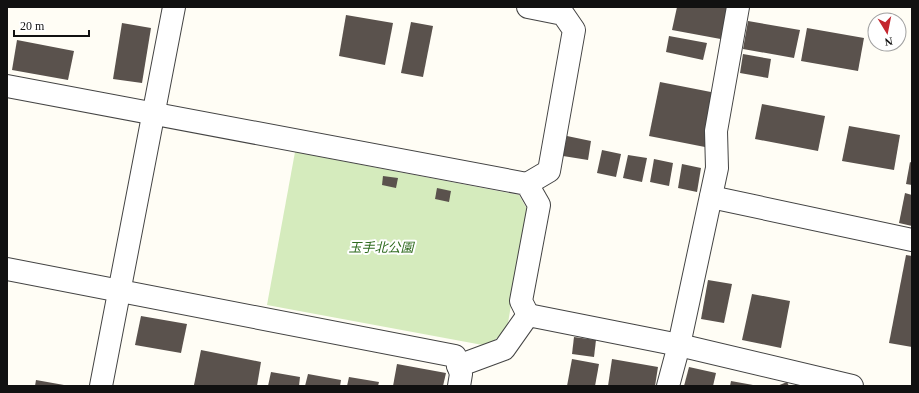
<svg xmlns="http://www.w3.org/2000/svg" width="919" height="393" font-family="'Times New Roman','Noto Sans JP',serif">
<rect width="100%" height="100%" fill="#fffdf5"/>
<!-- green -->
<path fill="#d5ebbd" d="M 295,152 L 519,195 L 527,209 L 507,329 L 488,346 L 267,305 Z"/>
<!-- building -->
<g fill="#5a524d">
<path d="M 677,7 L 732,7 L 726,40 L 672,30 Z"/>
<path d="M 346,15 L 393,23 L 385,65 L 339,56 Z"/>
<path d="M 748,21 L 800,30 L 794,58 L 743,49 Z"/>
<path d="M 411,22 L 433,26 L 423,77 L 401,73 Z"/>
<path d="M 122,23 L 151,28 L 142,83 L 113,79 Z"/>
<path d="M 807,28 L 864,38 L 858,71 L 801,61 Z"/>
<path d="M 669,36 L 707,43 L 703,60 L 666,52 Z"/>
<path d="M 17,40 L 74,51 L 68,80 L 12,70 Z"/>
<path d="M 743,54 L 771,59 L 768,78 L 740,73 Z"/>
<path d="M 660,82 L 716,93 L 705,147 L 649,136 Z"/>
<path d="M 762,104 L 825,116 L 818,151 L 755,139 Z"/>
<path d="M 849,126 L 900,135 L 894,170 L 842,161 Z"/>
<path d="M 567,136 L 591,141 L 588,160 L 563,156 Z"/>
<path d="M 602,150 L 621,154 L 616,177 L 597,173 Z"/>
<path d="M 628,155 L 647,158 L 642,182 L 623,178 Z"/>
<path d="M 654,159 L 673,163 L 669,186 L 650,182 Z"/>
<path d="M 910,162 L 912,163 L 912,185 L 906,184 Z"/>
<path d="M 682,164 L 701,168 L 697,192 L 678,188 Z"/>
<path d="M 383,176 L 398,178 L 396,188 L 382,185 Z"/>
<path d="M 437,188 L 451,191 L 449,202 L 435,199 Z"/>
<path d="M 905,193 L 912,195 L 912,226 L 899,223 Z"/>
<path d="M 906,255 L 912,256 L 912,347 L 889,343 Z"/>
<path d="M 708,280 L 732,284 L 724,323 L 701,319 Z"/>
<path d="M 752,294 L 790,301 L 781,348 L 742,340 Z"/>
<path d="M 141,316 L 187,324 L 181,353 L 135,345 Z"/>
<path d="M 574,337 L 596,340 L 594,357 L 572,354 Z"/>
<path d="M 201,350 L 261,362 L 257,386 L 201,386 L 194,385 Z"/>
<path d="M 572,359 L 599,364 L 595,386 L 567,386 Z"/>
<path d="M 612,359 L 658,367 L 655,386 L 608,386 Z"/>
<path d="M 397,364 L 446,373 L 443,386 L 393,386 Z"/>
<path d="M 689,367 L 716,373 L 713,386 L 684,386 Z"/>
<path d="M 271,372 L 300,377 L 299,386 L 268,386 Z"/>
<path d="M 308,374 L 341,380 L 340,386 L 305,386 Z"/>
<path d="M 349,377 L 379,382 L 378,386 L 347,386 Z"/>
<path d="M 36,380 L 64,385 L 64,386 L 35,386 Z"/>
<path d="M 731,381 L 753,385 L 753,386 L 730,386 Z"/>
<path d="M 787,382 L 789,386 L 777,386 Z"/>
</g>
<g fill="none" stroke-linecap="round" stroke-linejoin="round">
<defs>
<g id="minor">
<path d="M 7,86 L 527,184 L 539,205 L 521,301 L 528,315"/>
<path d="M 527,184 L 549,171 L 574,30 L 563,14 L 528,7"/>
<path d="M 711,197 L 912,240"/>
<path d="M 7,269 L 455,356 L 461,374 L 459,386"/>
<path d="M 458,366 L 504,349 L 528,315 L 679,345 L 852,386"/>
<path d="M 101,386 L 174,7"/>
<path d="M 668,386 L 679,345 L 717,168 L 716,131 L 738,7"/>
</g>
</defs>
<!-- minor casing -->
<use href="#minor" stroke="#444" stroke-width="24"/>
<!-- minor -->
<use href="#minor" stroke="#fff" stroke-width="22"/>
</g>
<g text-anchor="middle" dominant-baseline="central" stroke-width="4" stroke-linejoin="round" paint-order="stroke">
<!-- park labels -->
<g font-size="13" font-style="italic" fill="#2f6b1f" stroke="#fff">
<text x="381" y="247">玉手北公園</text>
</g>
</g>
<!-- border -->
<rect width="919" height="393" fill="none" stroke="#111111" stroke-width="16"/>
<!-- north arrow -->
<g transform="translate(887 32) rotate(170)"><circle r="19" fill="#ffffff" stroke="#a0a0a0"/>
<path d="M0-3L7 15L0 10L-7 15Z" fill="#c4262e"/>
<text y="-6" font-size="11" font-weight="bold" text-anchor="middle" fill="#111111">N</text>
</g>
<!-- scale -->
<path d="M14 30v6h75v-6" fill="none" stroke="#111111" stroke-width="2"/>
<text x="20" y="30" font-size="12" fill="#111111" stroke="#ffffff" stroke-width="3" paint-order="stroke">20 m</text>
</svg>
